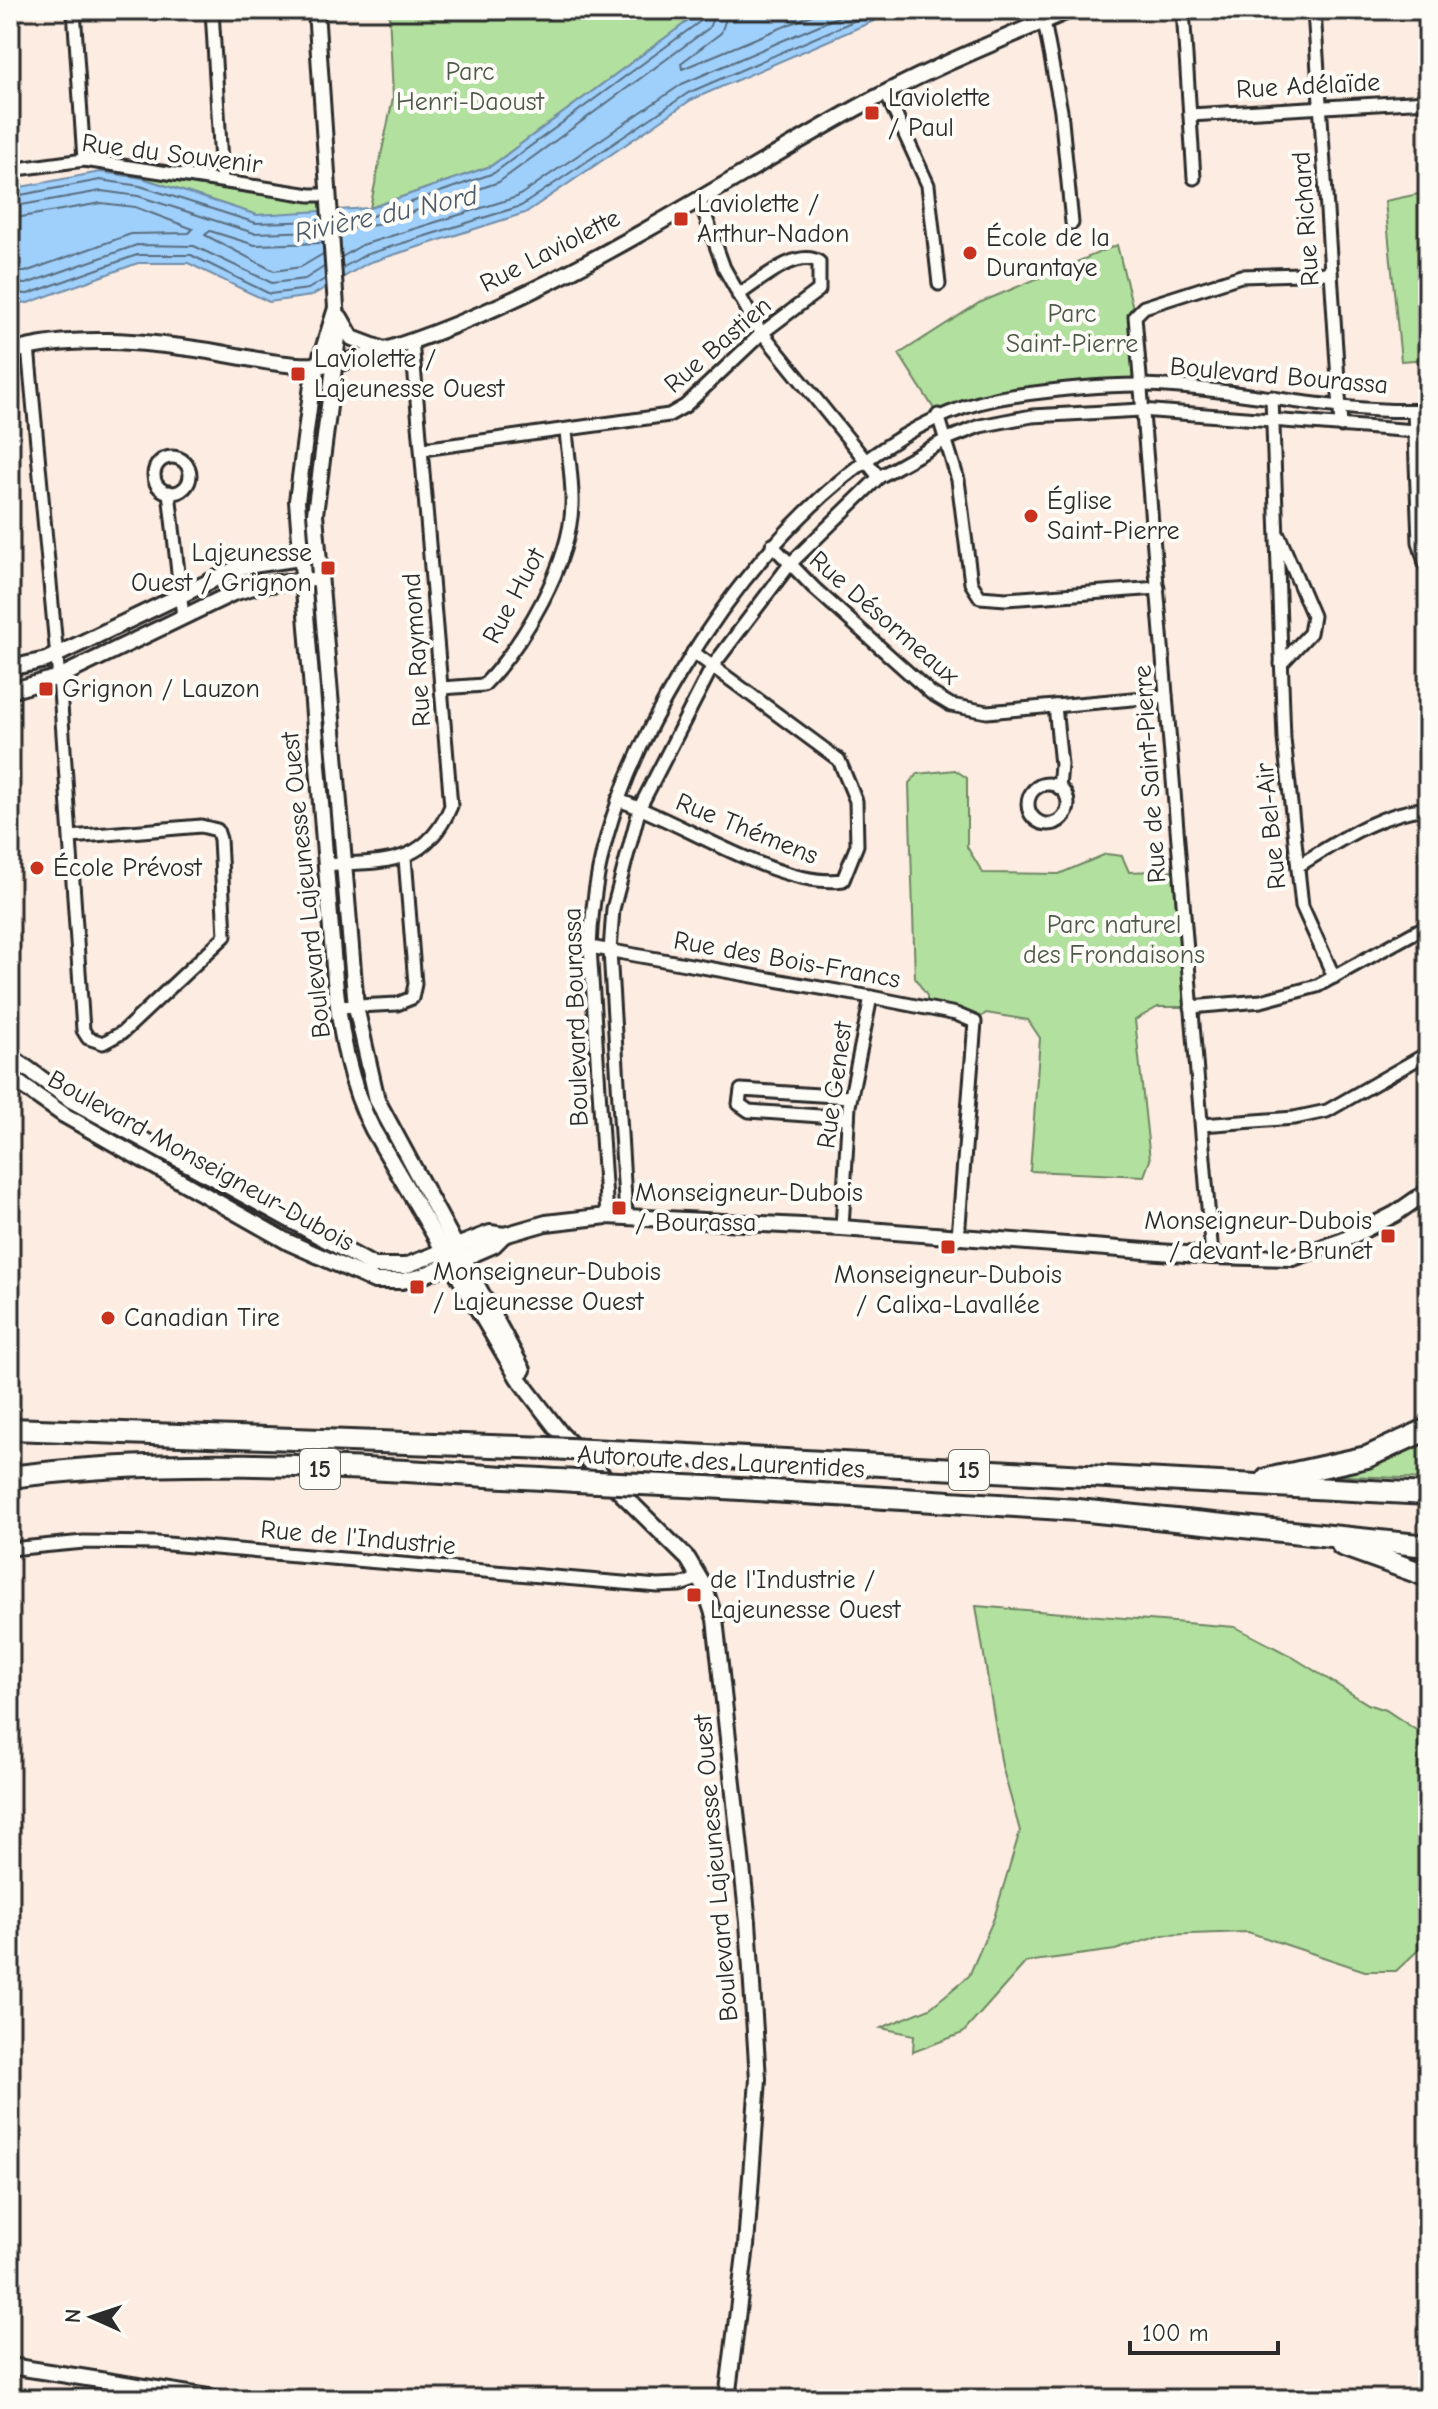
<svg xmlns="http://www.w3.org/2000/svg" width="1438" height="2409" font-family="'Comic Neue',sans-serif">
<rect width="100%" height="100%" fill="#fdece1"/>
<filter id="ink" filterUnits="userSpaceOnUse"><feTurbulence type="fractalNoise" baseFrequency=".0125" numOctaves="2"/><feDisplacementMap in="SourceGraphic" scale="16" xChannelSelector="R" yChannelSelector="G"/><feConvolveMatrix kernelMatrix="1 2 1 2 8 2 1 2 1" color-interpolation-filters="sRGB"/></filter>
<g filter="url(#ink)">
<!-- green -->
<g fill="#b2e09e" stroke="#6e8664" stroke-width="2">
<path d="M 389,10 L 703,10 L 491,166 L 370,208 L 393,98 Z"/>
<path d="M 142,169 L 328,195 L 329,213 L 257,215 L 142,178 Z"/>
<path d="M 1428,192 L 1428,359 L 1401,361 L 1385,201 Z"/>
<path d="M 1117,245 L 1135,316 L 1139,385 L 1009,396 L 938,415 L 899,354 L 979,303 Z"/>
<path d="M 955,770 L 967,778 L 967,847 L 983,873 L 1059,874 L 1106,854 L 1122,856 L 1129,872 L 1180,870 L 1191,1007 L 1158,1007 L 1135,1020 L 1150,1160 L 1144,1176 L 1030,1171 L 1040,1038 L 1028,1020 L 986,1013 L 975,1022 L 927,1008 L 927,996 L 915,978 L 909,783 L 917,774 Z"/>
<path d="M 1428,1438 L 1428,1479 L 1321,1475 Z"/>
<path d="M 976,1606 L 1235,1627 L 1291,1656 L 1368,1704 L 1386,1710 L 1428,1738 L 1428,1941 L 1396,1971 L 1365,1971 L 1248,1932 L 1163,1935 L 1115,1950 L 1026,1962 L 963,2033 L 913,2052 L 914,2035 L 881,2028 L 930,2008 L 969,1976 L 994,1918 L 1020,1831 L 1002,1766 Z"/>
</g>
<!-- water -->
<path fill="#9fcffb" stroke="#718da8" stroke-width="2" d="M 703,10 L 899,10 L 691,100 L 525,213 L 368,263 L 311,296 L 269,302 L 188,263 L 138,263 L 28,303 L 10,301 L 10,189 L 100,172 L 142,178 L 257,215 L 370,208 L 491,166 Z"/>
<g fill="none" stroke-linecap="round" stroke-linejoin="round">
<!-- shore -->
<g stroke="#596d7e" stroke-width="2">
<path d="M 729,10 L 721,33 L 681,63 L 682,69 L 824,10"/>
<path d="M 10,197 L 100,180 L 140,186 L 256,223 L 321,221"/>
<path d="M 10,207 L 101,191 L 138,196 L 254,233 L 322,231"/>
<path d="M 10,219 L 101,203 L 135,207 L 193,229 L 189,233 L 131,234 L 25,272 L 10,271"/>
<path d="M 339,220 L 372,216 L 494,173 L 702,20 L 706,10"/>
<path d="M 340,230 L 375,225 L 499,182 L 709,28 L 716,10"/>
<path d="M 323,243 L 255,245 L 210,231 L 205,235 L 274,271 L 301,267 L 323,254"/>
<path d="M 342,257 L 362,245 L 517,197 L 682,84 L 854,10"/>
<path d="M 342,268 L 365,255 L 521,206 L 688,93 L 879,10"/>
<path d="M 10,283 L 26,284 L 137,245 L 194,246 L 272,283 L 305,279 L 324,267"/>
<path d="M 10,293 L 28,294 L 137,255 L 191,255 L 270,294 L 308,289 L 325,279"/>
</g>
<defs>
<g id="minor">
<path d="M 74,10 L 84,160"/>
<path d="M 212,10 L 222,180"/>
<path d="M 1183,10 L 1194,178"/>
<path d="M 1314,10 L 1341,426"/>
<path d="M 1044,21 L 1061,111 L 1072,223"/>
<path d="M 886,93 L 928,185 L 939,284"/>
<path d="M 1190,115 L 1428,101"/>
<path d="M 10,170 L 84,160 L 310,195 L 328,195"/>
<path d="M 699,198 L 724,268 L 756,325 L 879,477"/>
<path d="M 28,347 L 60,690 L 83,1030 L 88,1038 L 103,1043 L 123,1032 L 225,936 L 220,839 L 217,830 L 201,826 L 71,837"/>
<path d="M 1272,397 L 1284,739 L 1302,906 L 1334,977"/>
<path d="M 1414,411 L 1419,542 L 1428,573"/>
<path d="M 938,415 L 958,480 L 971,583 L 980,597 L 1006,599 L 1158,588"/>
<path d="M 423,449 L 669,415 L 685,406 L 762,333 L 819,290 L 819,262 C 797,247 757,283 738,295"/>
<circle cx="172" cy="475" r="18"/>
<path d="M 169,492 L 183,617"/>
<path d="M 1279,536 L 1313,616 L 1310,633 L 1281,664"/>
<path d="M 772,545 L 814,588 L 931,693 L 951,705 L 987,712 L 1166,696"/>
<path d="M 442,688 L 484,685 C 524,643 570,564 572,505 C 573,481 568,455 566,431"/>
<path d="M 1055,706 L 1061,765 L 1059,788"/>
<circle cx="1048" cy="804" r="20"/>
<path d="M 618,800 C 682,821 779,889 843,880 L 857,845 L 856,801 L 839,760 L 693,652"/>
<path d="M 325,865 C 382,861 425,868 451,806 L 412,341"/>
<path d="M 1298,866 C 1340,840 1379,813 1428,808"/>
<path d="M 590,947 L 871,997 L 956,1014 L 975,1022 L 958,1237"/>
<path d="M 338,1007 L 397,1004 L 412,998 L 415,984 L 405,858"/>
<path d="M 1191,1007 L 1261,1001 L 1317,986 L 1428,925"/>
<path d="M 848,1118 L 749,1111 L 739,1104 L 741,1090 L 850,1097"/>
<path d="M 1202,1125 L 1294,1118 L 1327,1111 L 1428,1053"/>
<path d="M 607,1216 L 590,947 C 592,897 601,847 619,799 C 676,644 837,420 1012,396 C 1053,390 1098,385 1139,385 C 1235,386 1332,415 1428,410"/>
<path d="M 626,1216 L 610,951 L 613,909 L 640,807 L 712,667 L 790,564 L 879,477 L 947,439 L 980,426 L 1032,416 L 1141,410 L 1428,432"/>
<path d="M 842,1228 L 849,1106 L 871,997"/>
<path d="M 1212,1256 L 1135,316 L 1144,307 L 1241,276 L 1331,273"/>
<path d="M 10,1549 L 84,1542 L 156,1543 L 658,1586 L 680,1585 L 700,1578"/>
</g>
<g id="tertiary">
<path d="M 316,10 L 338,337 L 315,514 L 356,1007 L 377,1100 L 523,1370"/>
<path d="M 336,308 L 312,385 L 297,501 L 335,980 C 340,1030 349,1085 373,1130 L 518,1378 L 561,1434 L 688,1559 L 704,1586 L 715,1619 L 748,1922 L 758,2079 L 746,2246 L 727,2399"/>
<path d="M 340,317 L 352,338 L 384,350"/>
<path d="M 10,352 C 72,334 145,341 209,351 C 257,359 303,373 352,360 C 535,310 691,200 855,109 C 923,71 998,41 1070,10"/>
<path d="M 10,668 L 46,660 L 240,567 L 307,557"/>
<path d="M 10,691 L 59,677 L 233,593 L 260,585 L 309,580"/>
<path d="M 10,1056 L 71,1100 L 374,1266 L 405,1266 L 490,1233 L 504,1235"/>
<path d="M 10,1077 L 64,1115 L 288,1242 L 375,1281 L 402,1281 L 420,1277 L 494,1245 L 504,1235 L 546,1223 L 607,1216 L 842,1228 L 1212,1256 L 1293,1258 L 1344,1240 L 1395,1214 L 1428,1191"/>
<path d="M 10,2366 L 221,2399"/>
</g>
<g id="motorway">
<path d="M 10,1429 L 549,1448"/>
<path d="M 671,1454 L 1428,1494"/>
<path d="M 10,1477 C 197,1452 387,1471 575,1481"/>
<path d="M 1267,1479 L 1367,1457 L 1428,1429"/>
<path d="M 707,1487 L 1078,1510 L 1428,1546"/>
<path d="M 1342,1545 L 1428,1576"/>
</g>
</defs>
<!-- minor casing -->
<use href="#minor" stroke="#2b2b2b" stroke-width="17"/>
<!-- tertiary casing -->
<use href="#tertiary" stroke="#2b2b2b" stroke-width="20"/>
<!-- motorway casing -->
<use href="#motorway" stroke="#2b2b2b" stroke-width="26"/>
<!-- minor -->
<use href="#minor" stroke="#fdfcf7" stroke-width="11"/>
<!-- tertiary -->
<use href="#tertiary" stroke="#fdfcf7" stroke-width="14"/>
<!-- motorway -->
<use href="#motorway" stroke="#fdfcf7" stroke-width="20"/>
<defs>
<g id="motorway-bridge">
<path d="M 549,1448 L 671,1454"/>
<path d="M 575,1481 L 707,1487"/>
</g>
</defs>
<!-- motorway-bridge casing -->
<use href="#motorway-bridge" stroke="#2b2b2b" stroke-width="26" stroke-linecap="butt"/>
<!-- motorway-bridge -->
<use href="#motorway-bridge" stroke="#fdfcf7" stroke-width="20"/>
</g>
</g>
<!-- markers -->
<g fill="#c8321e" stroke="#fdfcf7" stroke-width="3">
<rect x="864" y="105" width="16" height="16" rx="4"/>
<rect x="673" y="211" width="16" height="16" rx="4"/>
<circle cx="970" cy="253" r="8"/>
<rect x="290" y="366" width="16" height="16" rx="4"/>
<circle cx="1031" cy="516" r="8"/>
<rect x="320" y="560" width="16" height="16" rx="4"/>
<rect x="38" y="681" width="16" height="16" rx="4"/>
<circle cx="37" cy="868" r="8"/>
<rect x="611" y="1200" width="16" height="16" rx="4"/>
<rect x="1380" y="1228" width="16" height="16" rx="4"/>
<rect x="940" y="1239" width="16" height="16" rx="4"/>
<rect x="409" y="1279" width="16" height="16" rx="4"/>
<circle cx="108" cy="1318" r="8"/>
<rect x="686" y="1587" width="16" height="16" rx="4"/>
</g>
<g text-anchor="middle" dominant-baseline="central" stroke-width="8" stroke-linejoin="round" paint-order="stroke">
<!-- shield labels -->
<g fill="#fdfcf7" stroke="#6a6a68" stroke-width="2">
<rect x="300" y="1449" width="40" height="40" rx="6"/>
<rect x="949" y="1450" width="40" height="40" rx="6"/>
</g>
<g font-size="24" font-weight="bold" fill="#2b2b2b">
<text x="320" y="1469">15</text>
<text x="969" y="1470">15</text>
</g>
<!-- park labels -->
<g font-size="26" fill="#4d5848" stroke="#fdfcf7">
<text x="470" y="72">Parc<tspan x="470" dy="30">Henri-Daoust</tspan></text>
<text x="1072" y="314">Parc<tspan x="1072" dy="30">Saint-Pierre</tspan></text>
<text x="1114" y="925">Parc naturel<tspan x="1114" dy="30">des Frondaisons</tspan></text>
</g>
<!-- street labels -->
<g font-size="26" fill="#2b2b2b" stroke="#fdfcf7">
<text transform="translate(1308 86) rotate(-3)">Rue Adélaïde</text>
<text transform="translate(172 154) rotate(7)">Rue du Souvenir</text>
<text transform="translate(1306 219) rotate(-94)">Rue Richard</text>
<text transform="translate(550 251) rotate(-27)">Rue Laviolette</text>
<text transform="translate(718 345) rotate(-41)">Rue Bastien</text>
<text transform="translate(1279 376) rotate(5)">Boulevard Bourassa</text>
<text transform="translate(514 596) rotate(-62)">Rue Huot</text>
<text transform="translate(884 618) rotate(41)">Rue Désormeaux</text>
<text transform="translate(417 650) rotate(-94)">Rue Raymond</text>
<text transform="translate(1150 774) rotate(-94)">Rue de Saint-Pierre</text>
<text transform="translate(1271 826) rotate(-96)">Rue Bel-Air</text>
<text transform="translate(747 829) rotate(22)">Rue Thémens</text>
<text transform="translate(306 885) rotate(-96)">Boulevard Lajeunesse Ouest</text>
<text transform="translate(787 960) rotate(10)">Rue des Bois-Francs</text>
<text transform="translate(576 1017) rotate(-92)">Boulevard Bourassa</text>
<text transform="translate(835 1085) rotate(-82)">Rue Genest</text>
<text transform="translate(201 1161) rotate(29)">Boulevard Monseigneur-Dubois</text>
<text transform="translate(721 1462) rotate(3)">Autoroute des Laurentides</text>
<text transform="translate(358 1538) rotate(5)">Rue de l'Industrie</text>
<text transform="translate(716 1868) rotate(-95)">Boulevard Lajeunesse Ouest</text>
</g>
<!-- poi labels -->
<g font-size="26" fill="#2b2b2b" stroke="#fdfcf7" text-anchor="start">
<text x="888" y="98">Laviolette<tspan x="888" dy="30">/ Paul</tspan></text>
<text x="697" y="204">Laviolette /<tspan x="697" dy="30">Arthur-Nadon</tspan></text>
<text x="986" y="238">École de la<tspan x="986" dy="30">Durantaye</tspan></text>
<text x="314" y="359">Laviolette /<tspan x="314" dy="30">Lajeunesse Ouest</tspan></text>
<text x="1047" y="501">Église<tspan x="1047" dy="30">Saint-Pierre</tspan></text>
<text x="312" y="553" text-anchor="end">Lajeunesse<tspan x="312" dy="30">Ouest / Grignon</tspan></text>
<text x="62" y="689">Grignon / Lauzon</text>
<text x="53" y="868">École Prévost</text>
<text x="635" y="1193">Monseigneur-Dubois<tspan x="635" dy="30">/ Bourassa</tspan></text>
<text x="1372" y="1221" text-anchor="end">Monseigneur-Dubois<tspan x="1372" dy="30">/ devant le Brunet</tspan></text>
<text x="433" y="1272">Monseigneur-Dubois<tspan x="433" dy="30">/ Lajeunesse Ouest</tspan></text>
<text x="948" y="1275" text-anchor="middle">Monseigneur-Dubois<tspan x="948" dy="30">/ Calixa-Lavallée</tspan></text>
<text x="124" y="1318">Canadian Tire</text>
<text x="710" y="1580">de l'Industrie /<tspan x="710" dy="30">Lajeunesse Ouest</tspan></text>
</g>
<!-- water labels -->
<g font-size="28" font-style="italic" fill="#4e5c69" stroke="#fdfcf7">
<text transform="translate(386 214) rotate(-12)">Rivière du Nord</text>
</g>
</g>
<!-- margin -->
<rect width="1438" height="2409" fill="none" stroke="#fdfcf7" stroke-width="40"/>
<rect x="20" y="20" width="1398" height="2369" fill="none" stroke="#2b2b2b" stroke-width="3" filter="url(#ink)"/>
<!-- north arrow -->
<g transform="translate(92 2317) rotate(273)" stroke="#fdfcf7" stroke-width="6" paint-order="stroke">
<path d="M0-6L14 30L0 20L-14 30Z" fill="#2b2b2b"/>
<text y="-12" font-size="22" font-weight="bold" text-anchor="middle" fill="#2b2b2b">N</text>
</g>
<!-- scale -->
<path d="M1130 2341v12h148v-12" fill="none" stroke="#2b2b2b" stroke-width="4"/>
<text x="1142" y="2341" font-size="24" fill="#2b2b2b" stroke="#fdfcf7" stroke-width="6" paint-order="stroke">100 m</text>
</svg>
